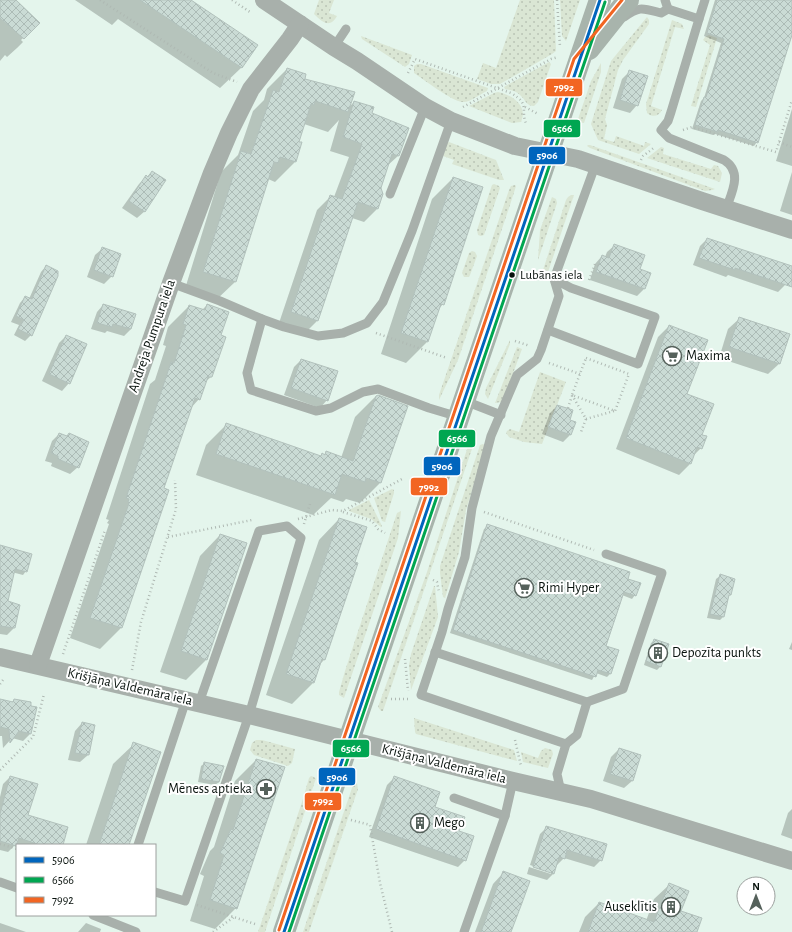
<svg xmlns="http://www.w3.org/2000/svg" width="792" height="932" font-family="'Alegreya Sans',sans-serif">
<defs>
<pattern id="grass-dots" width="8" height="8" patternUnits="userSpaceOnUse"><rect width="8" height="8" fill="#dae6d4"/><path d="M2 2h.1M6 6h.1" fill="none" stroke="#bac4b5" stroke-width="1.8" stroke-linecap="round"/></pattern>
<pattern id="building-cross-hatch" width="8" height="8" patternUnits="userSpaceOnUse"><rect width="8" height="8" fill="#cadbd5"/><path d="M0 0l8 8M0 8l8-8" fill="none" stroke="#acbbb6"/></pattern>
</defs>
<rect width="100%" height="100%" fill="#e4f5ec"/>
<!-- grass -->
<g fill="url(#grass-dots)">
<path d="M 319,0 L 334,0 L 329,13 L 337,16 C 330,29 322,22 314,14 Z"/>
<path d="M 520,0 L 554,0 L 556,51 L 552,54 L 500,84 L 491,84 L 477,79 L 483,63 L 496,68 Z"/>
<path d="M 560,0 L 580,0 L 566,41 L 562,36 Z"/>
<path d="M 647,17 L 649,20 L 649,24 L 623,60 L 618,70 L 605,119 L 607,125 L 604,139 L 614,142 L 616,136 L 644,146 L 645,142 L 651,144 L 639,154 L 598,140 L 591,124 L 611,61 Z"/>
<path d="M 672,20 L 682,24 L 684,29 L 675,27 L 651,106 L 662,110 C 659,116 653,118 647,113 L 646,104 Z"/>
<path d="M 709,35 L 717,38 L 696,107 L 691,106 L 710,45 L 703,40 L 705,37 Z"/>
<path d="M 361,36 L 412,55 L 409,64 L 405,67 L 362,39 Z"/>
<path d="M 549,62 L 551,64 L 538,102 L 534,106 C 526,106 526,100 520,95 C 516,91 510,90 505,89 L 504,87 L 509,84 Z"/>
<path d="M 601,63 L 601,72 L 584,123 L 577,122 L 591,81 Z"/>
<path d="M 417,64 L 421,64 L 488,88 L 487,91 C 480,94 470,103 462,102 C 452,101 423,79 414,73 L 414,66 Z"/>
<path d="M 498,92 C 513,95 528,106 521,122 L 512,123 L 469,106 L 494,93 Z"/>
<path d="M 449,142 L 496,160 L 504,180 L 499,180 L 452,164 L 454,160 L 443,156 L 447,143 Z"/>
<path d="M 588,145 L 590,145 L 715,189 L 712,190 L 705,191 L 590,148 L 587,146 Z"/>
<path d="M 661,147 L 664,148 L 663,154 L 711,169 L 714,165 L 718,166 L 722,173 L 720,182 L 647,158 Z"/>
<path d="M 494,184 L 499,186 L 500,188 L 484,235 L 481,236 L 478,235 L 477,230 L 492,185 Z"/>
<path d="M 515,185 L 516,186 L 510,205 L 458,360 L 439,400 L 439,395 L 509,190 L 511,186 Z"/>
<path d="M 571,195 L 574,195 L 547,275 L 542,273 L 566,200 L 568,197 Z"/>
<path d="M 552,197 L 556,199 L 557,203 L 538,260 L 540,230 Z"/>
<path d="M 472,251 L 475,252 L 477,256 L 470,275 L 469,277 L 464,277 L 462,273 L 469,253 Z"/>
<path d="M 510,340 L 510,344 L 488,399 L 485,394 L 486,388 Z"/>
<path d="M 517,347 L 522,349 L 505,395 L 501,402 L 495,403 Z"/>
<path d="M 540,372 L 566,382 L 542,444 L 524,442 L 509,437 L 506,433 L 507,431 L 510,429 L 519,432 Z"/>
<path d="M 476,429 L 477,434 L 383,711 L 381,711 L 378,707 L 427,572 L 473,431 L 474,430 Z"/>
<path d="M 483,444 L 485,445 L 484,452 L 466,510 L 459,552 L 445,598 L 443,597 L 440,573 L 440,566 L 480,445 Z"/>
<path d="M 392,489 L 394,490 L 394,493 L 385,522 L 382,521 L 374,498 Z"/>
<path d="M 369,500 L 382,526 L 381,527 L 371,519 L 349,511 L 349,510 Z"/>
<path d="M 401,511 L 398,538 L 344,698 L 339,695 L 339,692 L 345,671 L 397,513 Z"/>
<path d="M 434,586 L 435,586 L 438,617 L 411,690 L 409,665 L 411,654 Z"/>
<path d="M 414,718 L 514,750 L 517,761 L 416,734 L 415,732 Z"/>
<path d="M 256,740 L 262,740 L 295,749 L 292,763 L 288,766 L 254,755 L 250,750 L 252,743 Z"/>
<path d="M 545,748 L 552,750 L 553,754 L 548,768 L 523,762 L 521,752 L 538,758 L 541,751 Z"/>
<path d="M 311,776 L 314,777 L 316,779 L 315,781 L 265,932 L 258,932 L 302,802 L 309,778 Z"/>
<path d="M 354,782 L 357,783 L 358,789 L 309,932 L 303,932 Z"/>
</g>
<!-- shadow -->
<g fill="#0003">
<path d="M 0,0 L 15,0 L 39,23 L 21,40 L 23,42 L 17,48 L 7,57 L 5,55 L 0,61 Z"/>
<path d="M 75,0 L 189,0 L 256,46 L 241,68 L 220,88 L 118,19 L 112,25 Z"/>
<path d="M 715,0 L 792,0 L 792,32 L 757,142 L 754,146 L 715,134 L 713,135 L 692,129 L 701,101 L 704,98 L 721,43 L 704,36 Z"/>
<path d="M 287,69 L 349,107 L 354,102 L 370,114 L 408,128 L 398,156 L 387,166 L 380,188 L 378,208 L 364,222 L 352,218 L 317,321 L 303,335 L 278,326 L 317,210 L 331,196 L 334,197 L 349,157 L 330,151 L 339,120 L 328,132 L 304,124 L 298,143 L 300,143 L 295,162 L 275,182 L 268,179 L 235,282 L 215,301 L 184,292 L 221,172 L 238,155 L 253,111 L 264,100 L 267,89 Z"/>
<path d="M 629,72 L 637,105 L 630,113 L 613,108 L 622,79 Z"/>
<path d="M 792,109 L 792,166 L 776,161 Z"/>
<path d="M 152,172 L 145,211 L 137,218 L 122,208 L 139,184 Z"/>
<path d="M 792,172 L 792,215 L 780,211 Z"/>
<path d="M 453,178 L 443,304 L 438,310 L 427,342 L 406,363 L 381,354 L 432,199 Z"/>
<path d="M 707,239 L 785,285 L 778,292 L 728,275 L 726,277 L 693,265 L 700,246 Z"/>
<path d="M 615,245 L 639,270 L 649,273 L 644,289 L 637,296 L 590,280 L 595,264 L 602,256 L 605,257 L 607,252 Z"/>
<path d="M 103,248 L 112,276 L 104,284 L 87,277 L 95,255 Z"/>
<path d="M 46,266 L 58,272 L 31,335 L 25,341 L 14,335 L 19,325 L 11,322 L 20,303 L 25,297 L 29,299 L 41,272 Z"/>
<path d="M 103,305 L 135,314 L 131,329 L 124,336 L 107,331 L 105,333 L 91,329 L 97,312 Z"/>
<path d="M 207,305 L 220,336 L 211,377 L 205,382 L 199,399 L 190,409 L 163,488 L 167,490 L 121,628 L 100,649 L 70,638 L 109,524 L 107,523 L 109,520 L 106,519 L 150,384 L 155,380 L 166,346 L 163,345 L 168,327 L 189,306 L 202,310 Z"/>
<path d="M 740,318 L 780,363 L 768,374 L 719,358 L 728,329 Z"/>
<path d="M 669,326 L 686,394 L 700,435 L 701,448 L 692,457 L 690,464 L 679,475 L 616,449 L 658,337 Z"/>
<path d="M 66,336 L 69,383 L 62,391 L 42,381 L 59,343 Z"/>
<path d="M 301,360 L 327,400 L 320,408 L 284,395 L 294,367 Z"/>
<path d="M 376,396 L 380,483 L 360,503 L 346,499 L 343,502 L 331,498 L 313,515 L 196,475 L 206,445 L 227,424 L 320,457 L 326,453 L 341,458 L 355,417 Z"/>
<path d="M 557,406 L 568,420 L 575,423 L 570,435 L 563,442 L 542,434 L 550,413 Z"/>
<path d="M 59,434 L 78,467 L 70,474 L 51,466 L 52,463 L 45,461 L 52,441 Z"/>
<path d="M 339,519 L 324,660 L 319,665 L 313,683 L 292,704 L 266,695 L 319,540 Z"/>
<path d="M 488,526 L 626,579 L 635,595 L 632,599 L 622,595 L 605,646 L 611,673 L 607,677 L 596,673 L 592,680 L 450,633 L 484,529 Z"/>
<path d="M 220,535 L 207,659 L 186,680 L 160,672 L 200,556 Z"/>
<path d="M 0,547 L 26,571 L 23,575 L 0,569 Z"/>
<path d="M 720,576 L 730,595 L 727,597 L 723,617 L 720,620 L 707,618 L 716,579 Z"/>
<path d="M 0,601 L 14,628 L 7,635 L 0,634 Z"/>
<path d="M 655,640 L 661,666 L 657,670 L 644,665 L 651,643 Z"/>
<path d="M 792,642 L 792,650 L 789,649 Z"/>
<path d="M 0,700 L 11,703 L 14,700 L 30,734 L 23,741 L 12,738 L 3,748 L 2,736 L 0,736 Z"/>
<path d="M 82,723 L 94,726 L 88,755 L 80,762 L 68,760 L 75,731 Z"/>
<path d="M 134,744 L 128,845 L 86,845 L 113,764 Z"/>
<path d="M 619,749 L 632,781 L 624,788 L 603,781 L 611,757 Z"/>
<path d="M 256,760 L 236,908 L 215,929 L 190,921 L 204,876 L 200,874 L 210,851 L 214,847 L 235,781 Z"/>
<path d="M 205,763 L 222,767 L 219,782 L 215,785 L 198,782 L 201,766 Z"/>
<path d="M 10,777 L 27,815 L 62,845 L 17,845 L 17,847 L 14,846 L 8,852 L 0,850 L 0,797 L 3,784 Z"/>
<path d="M 394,778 L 434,807 L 465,860 L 458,867 L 369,837 L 387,785 Z"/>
<path d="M 792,809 L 792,839 L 781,835 L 788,813 Z"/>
<path d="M 547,827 L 601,860 L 594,867 L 564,858 L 557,865 L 556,865 L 554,873 L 547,880 L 527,874 L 529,867 L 551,874 L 551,872 L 530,865 L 540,834 Z"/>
<path d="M 504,872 L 510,932 L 475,932 L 493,884 Z"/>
<path d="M 669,885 L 680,911 L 696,932 L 579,932 L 585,917 L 599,903 L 646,921 L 654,899 Z"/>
<path d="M 0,923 L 26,932 L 0,932 Z"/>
<path d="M 86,923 L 101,929 L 100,932 L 78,932 Z"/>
</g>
<!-- building -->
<g fill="url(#building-cross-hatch)" stroke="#b2c1bc">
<path d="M 0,0 L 16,0 L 40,23 L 24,39 L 0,18 Z"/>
<path d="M 140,0 L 191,0 L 258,45 L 242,68 Z"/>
<path d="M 717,0 L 792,0 L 792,35 L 758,143 L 718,130 L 718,132 L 695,125 L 704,97 L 706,97 L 724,39 L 707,33 Z"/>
<path d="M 287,68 L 306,74 L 305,79 L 355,92 L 348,112 L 315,101 L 314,105 L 311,104 L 299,142 L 302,142 L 296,162 L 280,157 L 278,163 L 274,162 L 236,282 L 203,272 L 241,151 L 251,154 L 273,90 L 279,92 Z"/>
<path d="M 629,70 L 648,76 L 638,106 L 620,100 Z"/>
<path d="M 354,101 L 374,107 L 372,113 L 409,128 L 399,156 L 392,154 L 381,188 L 383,194 L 378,209 L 358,202 L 318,321 L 291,312 L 330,195 L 342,199 L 362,144 L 343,137 Z"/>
<path d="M 152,171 L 166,180 L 145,212 L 129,201 L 146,175 L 148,177 Z"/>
<path d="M 453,177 L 483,187 L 444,305 L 441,304 L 428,342 L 401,333 Z"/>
<path d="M 707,238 L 792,266 L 792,287 L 735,268 L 735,270 L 699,258 Z"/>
<path d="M 614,244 L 645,255 L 640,269 L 651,273 L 645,289 L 596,272 L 602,255 L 609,258 Z"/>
<path d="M 102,247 L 121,254 L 113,277 L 94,270 Z"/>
<path d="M 46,265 L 58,271 L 58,276 L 32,336 L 18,329 L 24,320 L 16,316 L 25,296 L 32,299 Z"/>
<path d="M 103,304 L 136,314 L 131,329 L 113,324 L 112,327 L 97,323 Z"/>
<path d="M 207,304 L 229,312 L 221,335 L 226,337 L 212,377 L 208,377 L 200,400 L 195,398 L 164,488 L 169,490 L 122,628 L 90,618 L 129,503 L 128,502 L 129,499 L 126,498 L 171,362 L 174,363 L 186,325 L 183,324 L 189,305 L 205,310 Z"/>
<path d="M 739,317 L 790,334 L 780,364 L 729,347 Z"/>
<path d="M 669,325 L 708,340 L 687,394 L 714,404 L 702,435 L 707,436 L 702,449 L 697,447 L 691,464 L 626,438 Z"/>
<path d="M 66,335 L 87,344 L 70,384 L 49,374 Z"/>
<path d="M 301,359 L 338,371 L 328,401 L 291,388 Z"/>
<path d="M 378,395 L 408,406 L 381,483 L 366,478 L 365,482 L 342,474 L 335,495 L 216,454 L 226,423 L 321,456 L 322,453 L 325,455 L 326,451 L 353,461 L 376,396 Z"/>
<path d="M 557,405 L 573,410 L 570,420 L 576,422 L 571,435 L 548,427 Z"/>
<path d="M 59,433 L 67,436 L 69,433 L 89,442 L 79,468 L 58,459 L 58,456 L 51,453 Z"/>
<path d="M 339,518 L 367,527 L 355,562 L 358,563 L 325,660 L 322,659 L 314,683 L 286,674 Z"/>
<path d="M 487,524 L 630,572 L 628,579 L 641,583 L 636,596 L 624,592 L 606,646 L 619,650 L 611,674 L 598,670 L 596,677 L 453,630 Z"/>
<path d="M 220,534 L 247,543 L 207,660 L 181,651 Z"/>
<path d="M 0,545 L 32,554 L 27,572 L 15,569 L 8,601 L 20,605 L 15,628 L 0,626 Z"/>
<path d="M 720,574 L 735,579 L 731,595 L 729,595 L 724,617 L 710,614 Z"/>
<path d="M 654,639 L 669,644 L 661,667 L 646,661 Z"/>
<path d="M 0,699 L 13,702 L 14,699 L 31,702 L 31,706 L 37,707 L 31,734 L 19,731 L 10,743 L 9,729 L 0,727 Z"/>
<path d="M 82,722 L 95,725 L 89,755 L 75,753 Z"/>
<path d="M 133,742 L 161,752 L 129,845 L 99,845 Z"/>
<path d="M 619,748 L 641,755 L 633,781 L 610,774 Z"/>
<path d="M 256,759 L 285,767 L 237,909 L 210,900 L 224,855 L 220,853 L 231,829 L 233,830 Z"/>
<path d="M 204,762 L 224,766 L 219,782 L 201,779 Z"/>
<path d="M 10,776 L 38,784 L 28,815 L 68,827 L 63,845 L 40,845 L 19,838 L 16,846 L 0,841 L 0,814 Z"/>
<path d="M 394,776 L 440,792 L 435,807 L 465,817 L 459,831 L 474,836 L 466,861 L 376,829 Z"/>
<path d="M 546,826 L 607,844 L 602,861 L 567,850 L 565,859 L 559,857 L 554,874 L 533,867 Z"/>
<path d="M 503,871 L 530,881 L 522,903 L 511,932 L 481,932 Z"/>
<path d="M 669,883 L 689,891 L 681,911 L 702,918 L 697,932 L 588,932 L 599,902 L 654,922 Z"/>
</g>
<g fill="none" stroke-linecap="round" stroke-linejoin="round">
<!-- path -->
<g stroke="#afb9b3" stroke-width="2.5" stroke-dasharray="1 3" stroke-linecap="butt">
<path d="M 100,0 L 213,73 L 237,82"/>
<path d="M 232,0 L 250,12"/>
<path d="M 557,0 L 560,47"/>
<path d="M 408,73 L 415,59 L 511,93 C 532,105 519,111 527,125"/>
<path d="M 463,107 L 551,59 L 558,57"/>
<path d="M 525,107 L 538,114"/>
<path d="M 683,130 L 692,127 L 776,152 L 792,100"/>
<path d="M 779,142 L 792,147"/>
<path d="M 641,160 L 643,156 L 655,147"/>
<path d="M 589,280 L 595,264 L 599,266"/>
<path d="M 376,333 L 447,358"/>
<path d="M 515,341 L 530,346"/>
<path d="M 586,358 L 629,374 L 615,411 L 572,395 Z"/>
<path d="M 549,363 L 580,374"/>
<path d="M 572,395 L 586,419 L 581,432"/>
<path d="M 568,408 L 572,396"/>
<path d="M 586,419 L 614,411"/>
<path d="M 343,512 L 372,521 L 378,529 L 385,533"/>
<path d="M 484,512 L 594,550"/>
<path d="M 298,519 L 332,510 L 343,511 L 402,479"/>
<path d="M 304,524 L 310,504"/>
<path d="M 168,537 L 252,520"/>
<path d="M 433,580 L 437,582 L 439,592"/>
<path d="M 63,654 L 105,530"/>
<path d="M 405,659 L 408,691"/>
<path d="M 132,670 L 141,622 L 176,509 L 175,480"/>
<path d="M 0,684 L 3,680"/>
<path d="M 391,699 L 409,699"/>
<path d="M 515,740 L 521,766"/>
<path d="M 0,770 L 33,737 L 44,694"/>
<path d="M 351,820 L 370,825 L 380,883 L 392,932"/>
<path d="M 0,844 L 17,849"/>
<path d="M 197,905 L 255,924"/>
<path d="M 213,932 L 234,917"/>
</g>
<!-- lane -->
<g stroke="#a8b0ab" stroke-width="9">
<path d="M 665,0 L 668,9"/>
<path d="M 624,17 C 640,6 642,8 661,13 L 668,9 L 699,19 L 671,112 L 668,121 L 661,130 L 669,138 L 724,160 C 743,172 732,192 726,209"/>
<path d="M 699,19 L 705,0"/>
<path d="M 334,47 L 346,29"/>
<path d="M 390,194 L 425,107"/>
<path d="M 171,283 L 220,301 L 262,319 L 284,327 L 318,336 L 343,333 L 367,323 L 383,302 L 412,231 L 451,121"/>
<path d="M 262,319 L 247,373 L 251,390 L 316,411 L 331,408 L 363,392 L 378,389 L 429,408 L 459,417"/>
<path d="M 548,330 L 638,364 L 655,317 L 571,288 L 554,279"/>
<path d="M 465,401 L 501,415"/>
<path d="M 435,652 L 587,702 L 577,735 L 566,744"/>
<path d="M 587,702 L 623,689 L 662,573 L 606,554"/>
<path d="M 561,792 L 557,774 L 566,744 L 421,695 L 442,632 L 448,609 L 465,557 L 472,508 L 491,436 L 517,375 L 537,359 L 541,350 L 559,296 L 554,279 L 595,166"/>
<path d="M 454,798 L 505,816"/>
<path d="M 138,845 L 186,700"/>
<path d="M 0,882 L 17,888"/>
<path d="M 155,892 L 185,901 L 249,715 L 301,538 L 287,526 L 259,531 L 199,703"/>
<path d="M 93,915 L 136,932"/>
<path d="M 464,932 L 505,816 L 513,781"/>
</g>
<!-- street -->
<g stroke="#a8b0ab" stroke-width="18">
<path d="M 264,0 L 334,47 L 357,61 L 425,107 L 451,121 L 515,146 L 578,159 L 702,201 L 792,230"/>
<path d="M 0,657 L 249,715 L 513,781 L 591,799 L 792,861"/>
<path d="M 38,665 L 171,283 L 212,173 L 229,133 L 251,89 L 290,39 L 300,24"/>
</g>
<!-- primary -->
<g stroke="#a8b4ac" stroke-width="22">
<path d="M 589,49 L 628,0"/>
<path d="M 284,932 L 600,0"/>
</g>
<defs>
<path id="bus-1" d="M 284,932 L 600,0"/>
<path id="bus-2" d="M 289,932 L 605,2"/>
<path id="bus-3" d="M 279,930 L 574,59 L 622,0"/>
</defs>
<!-- bus-1 casing -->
<use href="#bus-1" stroke="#fff" stroke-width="6"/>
<!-- bus-2 casing -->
<use href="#bus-2" stroke="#fff" stroke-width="6"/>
<!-- bus-3 casing -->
<use href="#bus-3" stroke="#fff" stroke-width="6"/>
<!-- bus-1 -->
<use href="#bus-1" stroke="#0065bd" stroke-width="3"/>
<!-- bus-2 -->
<use href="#bus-2" stroke="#00a651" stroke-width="3"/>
<!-- bus-3 -->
<use href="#bus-3" stroke="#f26522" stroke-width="3"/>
</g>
<!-- icons -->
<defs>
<symbol id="supermarket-ring" viewBox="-11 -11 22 22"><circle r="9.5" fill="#fff" stroke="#55615b" stroke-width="1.5"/><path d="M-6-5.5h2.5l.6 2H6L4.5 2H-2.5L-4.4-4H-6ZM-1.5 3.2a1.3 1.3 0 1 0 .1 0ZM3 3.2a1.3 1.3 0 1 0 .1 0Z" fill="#55615b"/></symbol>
<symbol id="building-ring" viewBox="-11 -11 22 22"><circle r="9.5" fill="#fff" stroke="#55615b" stroke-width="1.5"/><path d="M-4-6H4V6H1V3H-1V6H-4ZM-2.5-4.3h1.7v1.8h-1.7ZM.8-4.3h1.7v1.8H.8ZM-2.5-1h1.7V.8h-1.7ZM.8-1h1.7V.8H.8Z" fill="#55615b"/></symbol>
<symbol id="pharmacy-ring" viewBox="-11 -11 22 22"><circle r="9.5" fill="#fff" stroke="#55615b" stroke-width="1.5"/><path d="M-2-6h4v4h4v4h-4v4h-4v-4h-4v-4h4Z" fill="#55615b"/></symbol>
</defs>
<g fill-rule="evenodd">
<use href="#supermarket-ring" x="661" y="345" width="22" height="22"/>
<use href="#supermarket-ring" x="513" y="577" width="22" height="22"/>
<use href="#building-ring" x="647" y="642" width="22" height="22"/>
<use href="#pharmacy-ring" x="255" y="778" width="22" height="22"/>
<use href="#building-ring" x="409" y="812" width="22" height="22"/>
<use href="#building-ring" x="660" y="896" width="22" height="22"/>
</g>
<!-- markers -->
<circle fill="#08120d" stroke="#fff" stroke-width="1.5" cx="512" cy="275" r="3.5"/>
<g text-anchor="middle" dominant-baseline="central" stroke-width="4" stroke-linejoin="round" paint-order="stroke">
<!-- bus labels -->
<g font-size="13" fill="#08120d" stroke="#fff" text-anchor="start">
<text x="520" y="275">Lubānas iela</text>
</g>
<!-- street labels -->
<g font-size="14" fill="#08120d" stroke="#fff">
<text transform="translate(152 336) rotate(-71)">Andreja Pumpura iela</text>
<text transform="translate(130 687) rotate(13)">Krišjāņa Valdemāra iela</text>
<text transform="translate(444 764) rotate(14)">Krišjāņa Valdemāra iela</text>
</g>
<!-- poi labels -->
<g font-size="14" fill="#08120d" stroke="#fff" text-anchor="start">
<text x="686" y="356">Maxima</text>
<text x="538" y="588">Rimi Hyper</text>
<text x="672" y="653">Depozīta punkts</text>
<text x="252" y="789" text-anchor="end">Mēness aptieka</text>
<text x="434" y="823">Mego</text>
<text x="657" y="907" text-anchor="end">Auseklītis</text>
</g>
</g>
<g stroke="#fff" stroke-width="1.5">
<rect x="545" y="78" width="38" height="19" rx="4" fill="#f26522"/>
<rect x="543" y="119" width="38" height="19" rx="4" fill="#00a651"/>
<rect x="528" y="146" width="38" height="19" rx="4" fill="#0065bd"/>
<rect x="438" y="429" width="38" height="19" rx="4" fill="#00a651"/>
<rect x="423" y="456" width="38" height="20" rx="4" fill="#0065bd"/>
<rect x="410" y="477" width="38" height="19" rx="4" fill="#f26522"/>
<rect x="332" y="739" width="38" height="19" rx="4" fill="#00a651"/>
<rect x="318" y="767" width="38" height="19" rx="4" fill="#0065bd"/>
<rect x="304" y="792" width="38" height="19" rx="4" fill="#f26522"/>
</g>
<g font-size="11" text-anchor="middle" font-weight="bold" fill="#fff">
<text x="564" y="91">7992</text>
<text x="562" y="132">6566</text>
<text x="547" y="159">5906</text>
<text x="457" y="442">6566</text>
<text x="442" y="470">5906</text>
<text x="429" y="491">7992</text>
<text x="351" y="752">6566</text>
<text x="337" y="781">5906</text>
<text x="323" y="805">7992</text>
</g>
<!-- legend -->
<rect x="16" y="844" width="140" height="72" fill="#ffffff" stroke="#9ca09e"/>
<rect x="24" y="857" width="20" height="6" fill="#0065bd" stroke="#9ca09e"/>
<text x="52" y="864" font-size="12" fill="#08120d">5906</text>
<rect x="24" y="877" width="20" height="6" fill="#00a651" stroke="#9ca09e"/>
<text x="52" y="884" font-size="12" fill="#08120d">6566</text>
<rect x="24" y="897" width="20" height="6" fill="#f26522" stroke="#9ca09e"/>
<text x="52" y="904" font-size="12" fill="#08120d">7992</text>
<!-- north arrow -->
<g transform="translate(756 896)"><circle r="19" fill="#ffffff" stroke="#9ca09e"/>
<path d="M0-3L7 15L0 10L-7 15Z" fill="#55615b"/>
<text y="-6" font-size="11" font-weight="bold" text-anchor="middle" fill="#08120d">N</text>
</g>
</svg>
